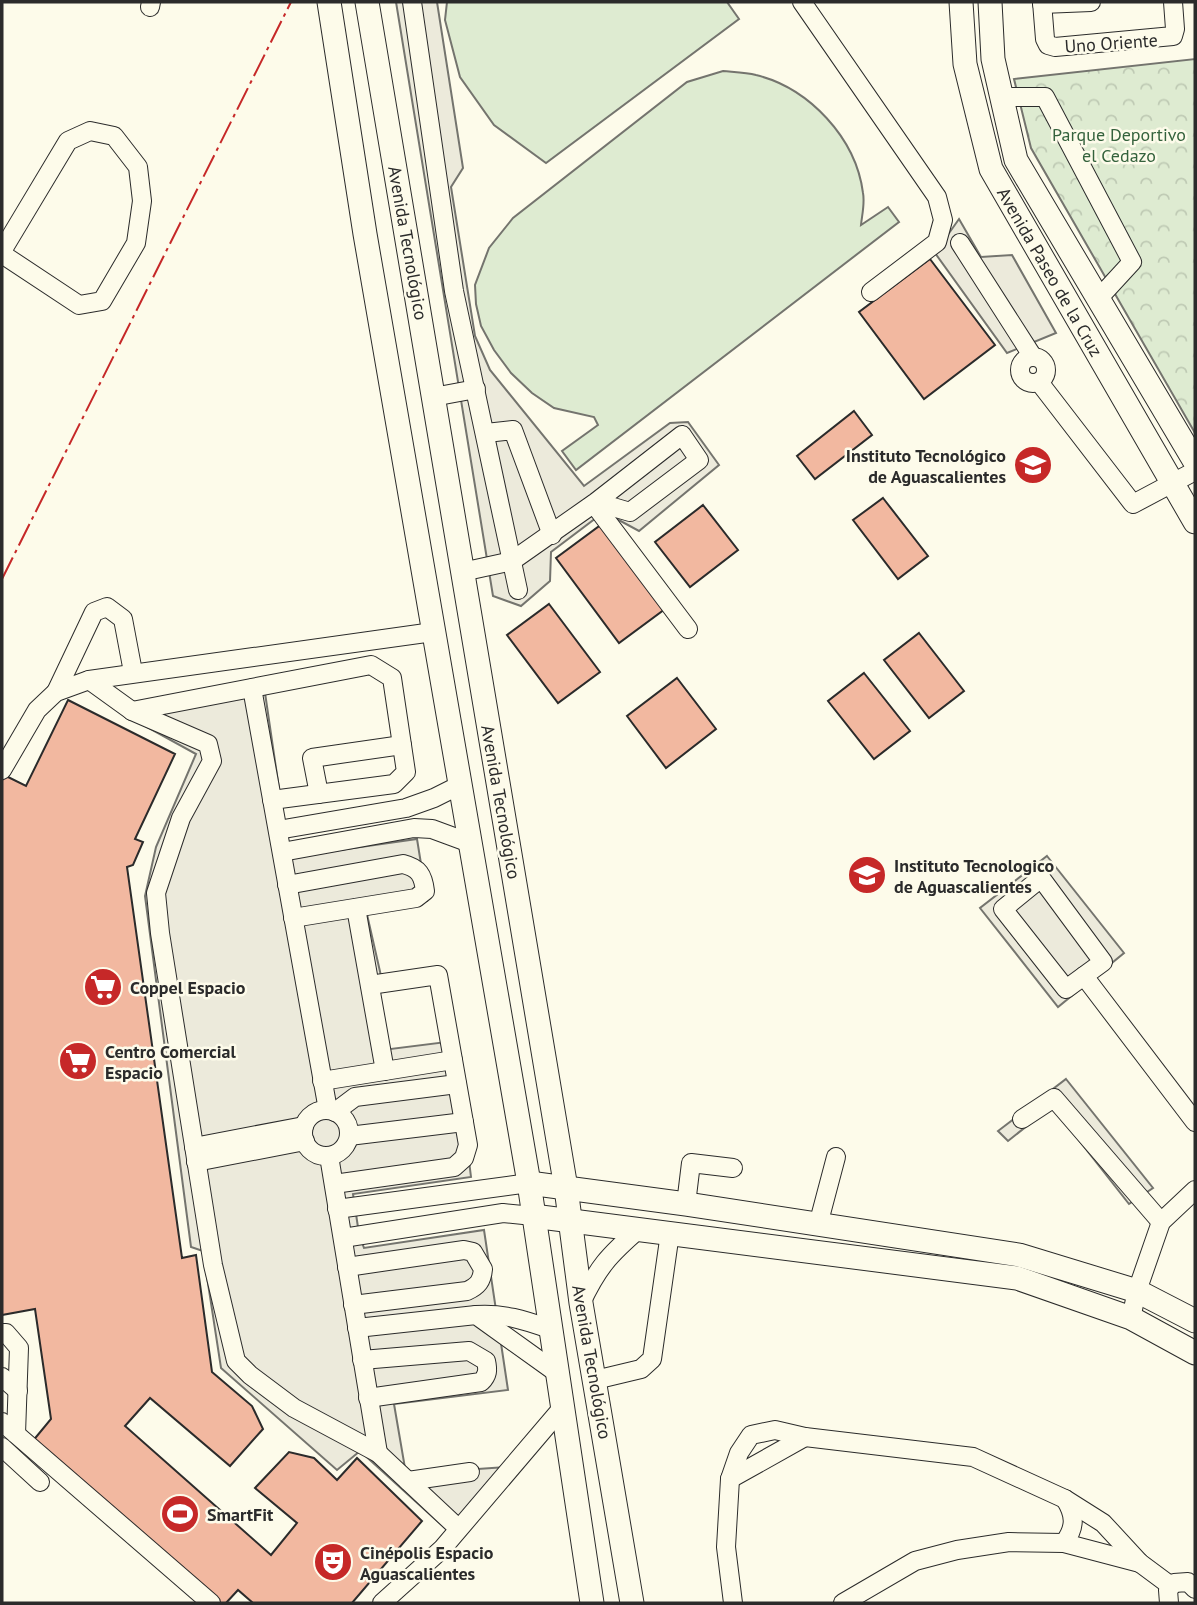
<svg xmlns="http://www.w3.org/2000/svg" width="1197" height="1605" font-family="'PT Sans',sans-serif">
<defs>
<pattern id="park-crowns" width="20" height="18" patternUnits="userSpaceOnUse" patternTransform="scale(1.75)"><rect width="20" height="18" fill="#deebd1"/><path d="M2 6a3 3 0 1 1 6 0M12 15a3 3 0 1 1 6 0" fill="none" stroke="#bfcab4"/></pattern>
</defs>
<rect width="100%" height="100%" fill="#fdfbea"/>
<!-- park -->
<path fill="url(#park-crowns)" stroke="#74746e" stroke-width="2" d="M 1195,59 L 1195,433 L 1031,148 L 1014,79 Z"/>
<!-- pitch -->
<g fill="#deebd1" stroke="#74746e" stroke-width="2">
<path d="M 447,2 L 727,2 L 739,19 L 546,163 L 494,125 L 460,77 L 445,20 Z"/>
<path d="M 723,71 C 734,72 746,72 756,75 C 809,88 856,138 863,193 C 865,203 862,215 861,225 L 888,207 L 899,222 L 576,470 L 562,451 L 598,425 L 594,417 L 554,408 L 532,393 L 511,373 L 494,350 L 481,326 L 476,304 L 475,285 L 489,248 L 513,218 L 687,82 Z"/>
</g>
<!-- parking -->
<g fill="#eceadb" stroke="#74746e" stroke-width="2">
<path d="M 396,2 L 437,2 L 463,168 L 451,187 L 475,336 L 490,370 L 584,486 L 670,423 L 688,422 L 719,465 L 639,531 L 604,512 L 551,552 L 550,581 L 521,606 L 493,596 Z"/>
<path d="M 959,219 L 981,257 L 1012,255 L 1056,333 L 1007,353 L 935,253 Z"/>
<path d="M 264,686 L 289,857 L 417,839 L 427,901 L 366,910 L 384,989 L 374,992 L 383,1050 L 454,1041 L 471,1177 L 353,1194 L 359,1234 L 364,1248 L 484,1230 L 508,1390 L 394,1404 L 406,1474 L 520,1466 L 457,1539 L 360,1451 L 337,1470 L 221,1368 L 203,1251 L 191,1247 L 145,896 L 156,847 L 196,754 L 125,715 Z"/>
<path d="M 1047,856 L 1124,953 L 1058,1007 L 980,908 Z"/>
<path d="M 1066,1079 L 1153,1188 L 1129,1204 L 1052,1106 L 1008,1141 L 998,1131 Z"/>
</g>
<!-- building -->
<g fill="#f2b8a0" stroke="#2b2b2b" stroke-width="2">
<path d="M 930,259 L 995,345 L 924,399 L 859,312 Z"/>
<path d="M 854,411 L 872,435 L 815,479 L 797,456 Z"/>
<path d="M 883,498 L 928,556 L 898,579 L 853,520 Z"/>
<path d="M 703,505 L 738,550 L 690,587 L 655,542 Z"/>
<path d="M 602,524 L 665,609 L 619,643 L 556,558 Z"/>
<path d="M 549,604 L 600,672 L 558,703 L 507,635 Z"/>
<path d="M 919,633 L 964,691 L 929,718 L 884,660 Z"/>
<path d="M 864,673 L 910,731 L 874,759 L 828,701 Z"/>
<path d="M 677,678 L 716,729 L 666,768 L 627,716 Z"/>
<path d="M 68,700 L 175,754 L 135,839 L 143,842 L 133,865 L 127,867 L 182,1258 L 196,1255 L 212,1372 L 252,1406 L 263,1429 L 230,1466 L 150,1398 L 125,1426 L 271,1555 L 297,1523 L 255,1488 L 289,1452 L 314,1458 L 337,1480 L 357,1458 L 422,1521 L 352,1603 L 253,1603 L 238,1590 L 226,1603 L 217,1603 L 32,1442 L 51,1419 L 35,1309 L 2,1315 L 2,781 L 4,775 L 26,786 Z"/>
</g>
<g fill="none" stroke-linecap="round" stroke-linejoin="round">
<defs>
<g id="minor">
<path d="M 412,2 L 454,291 L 518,590"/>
<path d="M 802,2 L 937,197 L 943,220 L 937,242 L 871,292"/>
<path d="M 1042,2 L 1045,39 L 1048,45 L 1055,47 L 1173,36 L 1175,29 L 1173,2"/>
<path d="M 1042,4 L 1091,2"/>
<path d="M 150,7 L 151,2"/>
<path d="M 1002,97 L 1045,97 L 1132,262 L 1098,299"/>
<path d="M 960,243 L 1033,357"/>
<path d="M 2,251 L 68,141 L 90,131 L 114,136 L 138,167 L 142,201 L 136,243 L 102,301 L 79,305 L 2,254"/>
<circle cx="1033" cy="370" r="13"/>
<path d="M 1039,382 L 1133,504 L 1195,471"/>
<path d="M 433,397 L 476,389"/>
<path d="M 486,433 L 513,430 L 552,535"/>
<path d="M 594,504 L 688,629"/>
<path d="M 462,572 L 512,561 L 596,502 L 682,435 L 699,460 L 630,512 L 596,502"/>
<path d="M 89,680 L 132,711"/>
<path d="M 252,688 L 328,1110"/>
<path d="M 56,692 L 94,612 L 107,607 L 123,619 L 133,672"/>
<path d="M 2,770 L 37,710 L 56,692 L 89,680 L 433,632"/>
<path d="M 319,794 L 312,758 L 402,745"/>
<path d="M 272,800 L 394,784 L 406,772 L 392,678 L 371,665 L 132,711 L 208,744 L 212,761 L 181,818 L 156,893 L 160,933 L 213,1265 L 236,1361 L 250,1375 L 294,1408 L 378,1453 L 458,1528"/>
<path d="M 278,830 L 406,808 L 434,798 L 460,785"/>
<path d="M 282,852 L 414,828 L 432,829 L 470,843"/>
<path d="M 1041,878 L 1103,962 L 1066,989 L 1003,909 Z"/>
<path d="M 287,885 L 403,864 C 419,868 423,875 425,891 L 416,898 L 293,918"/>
<path d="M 356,908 L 385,1071"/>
<path d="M 1084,976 L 1195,1122"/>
<path d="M 322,1081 L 453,1060"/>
<circle cx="326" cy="1133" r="23"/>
<path d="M 335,1112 L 355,1097 L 457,1084"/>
<path d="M 1022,1119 L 1054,1098 L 1161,1222"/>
<path d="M 349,1136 L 464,1122"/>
<path d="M 194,1147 L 304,1126"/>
<path d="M 329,1156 L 378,1453"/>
<path d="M 196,1162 L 305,1141"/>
<path d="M 334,1184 L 454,1167 L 464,1158 L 468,1145 L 438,975 L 370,985"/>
<path d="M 686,1204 L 691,1163 L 733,1168"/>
<path d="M 337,1209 L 529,1183"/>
<path d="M 818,1225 L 836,1157"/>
<path d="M 343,1238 L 503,1213 L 533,1216"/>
<path d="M 347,1267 L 464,1250 L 473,1252 L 483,1269 C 482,1281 478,1286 467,1291 L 353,1305"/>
<path d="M 581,1303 C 598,1267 609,1255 639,1229"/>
<path d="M 476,1315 C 503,1313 524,1320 550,1329"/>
<path d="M 1131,1318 L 1137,1291 L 1161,1222 L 1195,1190"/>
<path d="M 357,1328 L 476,1315 L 557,1373"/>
<path d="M 2,1333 L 6,1333 L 19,1348 L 16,1434"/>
<path d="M 362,1360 L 469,1351 L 486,1361 C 488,1370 488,1375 481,1382 L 368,1398"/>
<path d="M 2,1377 L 18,1391"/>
<path d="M 595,1380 L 641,1369 L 652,1359 L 670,1233"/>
<path d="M 2,1422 L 211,1603"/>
<path d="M 2,1447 L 40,1482"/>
<path d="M 730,1479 L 805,1437"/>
<path d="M 408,1481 L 470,1472"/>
<path d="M 1064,1543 C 1076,1527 1075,1515 1065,1499"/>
<path d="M 382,1603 L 442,1549 L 562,1408"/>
<path d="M 733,1603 L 726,1547 L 730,1479 L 739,1453 L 751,1435 L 775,1430 L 805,1437 L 973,1457 L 1065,1499 L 1103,1523 L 1140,1563 L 1171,1586"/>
<path d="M 843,1603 L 915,1561 L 957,1550 L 1009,1542 L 1064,1543 L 1140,1563"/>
<path d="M 1169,1603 L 1168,1590 L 1174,1583 L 1188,1582 L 1195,1589"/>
</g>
<g id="major">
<path d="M 329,2 L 365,234 L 529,1183 L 592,1603"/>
<path d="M 367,2 L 566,1188 L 581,1303 L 632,1603"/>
<path d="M 961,2 L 965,64 L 991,169 L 1195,522"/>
<path d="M 990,2 L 993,59 L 1016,160 L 1195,462"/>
<path d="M 529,1183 L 686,1204 L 1019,1255 L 1137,1291 L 1195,1321"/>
<path d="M 533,1216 L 1017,1278 L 1131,1318 L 1195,1353"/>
</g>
</defs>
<!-- minor casing -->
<use href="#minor" stroke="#2b2b2b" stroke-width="20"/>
<!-- major casing -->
<use href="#major" stroke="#2b2b2b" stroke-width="25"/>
<!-- minor -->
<use href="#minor" stroke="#fdfbea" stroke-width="18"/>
<!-- major -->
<use href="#major" stroke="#fdfbea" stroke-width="23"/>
<!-- power -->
<path stroke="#c62828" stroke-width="2" stroke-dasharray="24 5 3.5 5" stroke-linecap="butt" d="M 2,579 L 291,2"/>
</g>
<!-- icons -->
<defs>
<symbol id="university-disc" viewBox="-11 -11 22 22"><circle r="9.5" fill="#c62828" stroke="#fdfbea"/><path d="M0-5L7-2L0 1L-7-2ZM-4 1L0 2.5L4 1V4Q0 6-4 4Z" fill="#fff"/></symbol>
<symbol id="supermarket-disc" viewBox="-11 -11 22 22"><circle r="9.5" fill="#c62828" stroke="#fdfbea"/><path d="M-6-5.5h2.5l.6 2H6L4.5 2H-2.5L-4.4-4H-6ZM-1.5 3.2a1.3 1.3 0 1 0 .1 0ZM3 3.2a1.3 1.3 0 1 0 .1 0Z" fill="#fff"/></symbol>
<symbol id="stadium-disc" viewBox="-11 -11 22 22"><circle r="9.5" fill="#c62828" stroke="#fdfbea"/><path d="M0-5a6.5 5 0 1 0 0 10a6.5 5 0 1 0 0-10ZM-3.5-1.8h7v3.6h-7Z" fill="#fff"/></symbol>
<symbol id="theatre-disc" viewBox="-11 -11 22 22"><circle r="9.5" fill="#c62828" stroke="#fdfbea"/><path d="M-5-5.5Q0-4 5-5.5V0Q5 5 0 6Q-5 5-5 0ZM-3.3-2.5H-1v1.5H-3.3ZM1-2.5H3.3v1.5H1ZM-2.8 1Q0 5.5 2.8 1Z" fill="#fff"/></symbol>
</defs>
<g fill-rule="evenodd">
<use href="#university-disc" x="1011" y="443" width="44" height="44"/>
<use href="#university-disc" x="845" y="853" width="44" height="44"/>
<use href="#supermarket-disc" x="81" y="965" width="44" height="44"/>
<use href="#supermarket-disc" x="56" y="1039" width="44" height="44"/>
<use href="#stadium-disc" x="158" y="1492" width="44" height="44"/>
<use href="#theatre-disc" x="311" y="1540" width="44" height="44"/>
</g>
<g text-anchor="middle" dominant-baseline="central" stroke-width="5" stroke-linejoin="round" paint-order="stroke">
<!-- street labels -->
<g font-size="18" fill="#2b2b2b" stroke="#fdfbea">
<text transform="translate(1111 43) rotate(-4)">Uno Oriente</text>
<text transform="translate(408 243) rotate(80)">Avenida Tecnológico</text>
<text transform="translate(1050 272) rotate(60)">Avenida Paseo de la Cruz</text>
<text transform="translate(501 802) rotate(80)">Avenida Tecnológico</text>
<text transform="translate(592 1362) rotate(80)">Avenida Tecnológico</text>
</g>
<!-- park labels -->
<g font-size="18" fill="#34623c" stroke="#fdfbea">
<text x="1119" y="134">Parque Deportivo<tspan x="1119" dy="21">el Cedazo</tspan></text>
</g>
<!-- poi labels -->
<g font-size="18" font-weight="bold" fill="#2b2b2b" stroke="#fdfbea" text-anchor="start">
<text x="1006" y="455" text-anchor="end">Instituto Tecnológico<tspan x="1006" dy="21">de Aguascalientes</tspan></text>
<text x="894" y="865">Instituto Tecnologico<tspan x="894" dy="21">de Aguascalientes</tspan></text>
<text x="130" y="987">Coppel Espacio</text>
<text x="105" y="1051">Centro Comercial<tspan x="105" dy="21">Espacio</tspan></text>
<text x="207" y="1514">SmartFit</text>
<text x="360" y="1552">Cinépolis Espacio<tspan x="360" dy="21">Aguascalientes</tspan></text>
</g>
</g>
<!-- border -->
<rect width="1197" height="1605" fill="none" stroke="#2b2b2b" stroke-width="7"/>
</svg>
